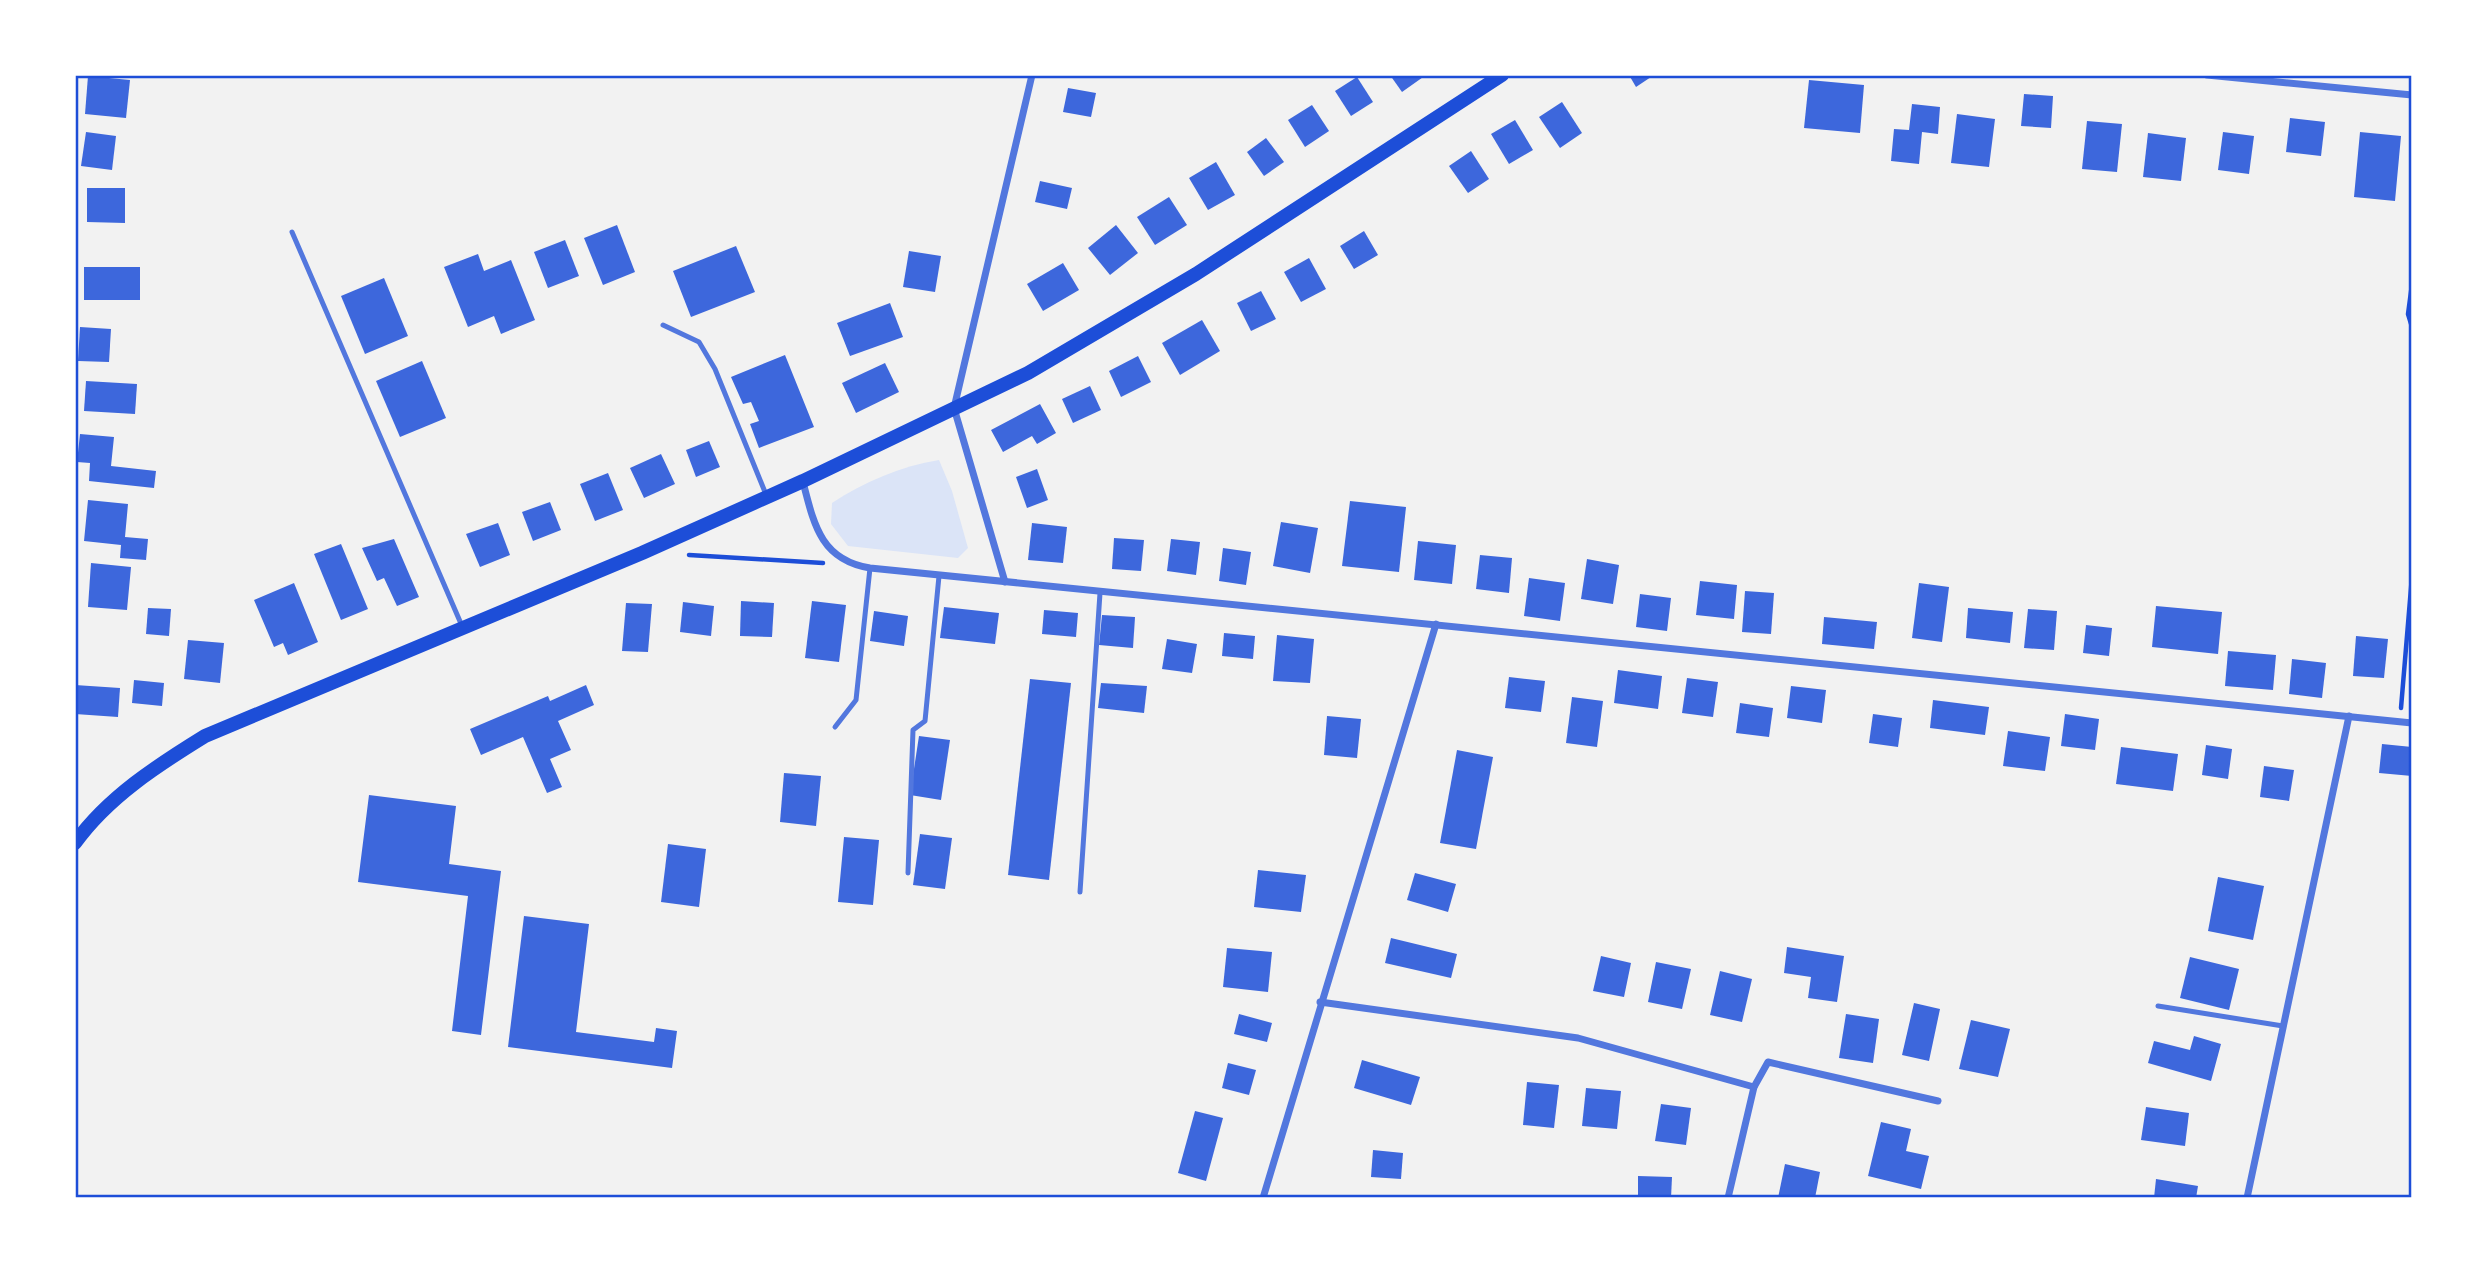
<svg xmlns="http://www.w3.org/2000/svg" width="2487" height="1273" font-family="Karla,sans-serif">
<rect width="100%" height="100%" fill="#f2f2f2"/>
<!-- green -->
<path fill="#dbe4f7" d="M 939,460 L 952,491 L 968,548 L 958,558 L 848,546 L 831,524 L 832,503 C 864,482 901,466 939,460 Z"/>
<!-- building -->
<g fill="#3d67dc">
<path d="M 1390,75 L 1426,75 L 1402,92 Z"/>
<path d="M 1629,75 L 1654,75 L 1636,87 Z"/>
<path d="M 88,76 L 130,80 L 126,118 L 85,114 Z"/>
<path d="M 1357,77 L 1373,102 L 1351,116 L 1335,91 Z"/>
<path d="M 1809,80 L 1864,85 L 1860,133 L 1804,128 Z"/>
<path d="M 1068,88 L 1096,93 L 1091,117 L 1063,112 Z"/>
<path d="M 2024,94 L 2053,96 L 2051,128 L 2021,126 Z"/>
<path d="M 1562,102 L 1582,133 L 1560,148 L 1539,117 Z"/>
<path d="M 1912,104 L 1940,107 L 1938,134 L 1922,132 L 1919,164 L 1891,161 L 1894,129 L 1909,130 Z"/>
<path d="M 1312,105 L 1329,131 L 1305,147 L 1288,120 Z"/>
<path d="M 1957,114 L 1995,119 L 1989,167 L 1951,163 Z"/>
<path d="M 2290,118 L 2325,122 L 2321,156 L 2286,152 Z"/>
<path d="M 1515,120 L 1533,150 L 1509,164 L 1491,134 Z"/>
<path d="M 2087,121 L 2122,124 L 2117,172 L 2082,169 Z"/>
<path d="M 86,132 L 116,136 L 112,170 L 81,166 Z"/>
<path d="M 2223,132 L 2254,136 L 2249,174 L 2218,170 Z"/>
<path d="M 2360,132 L 2401,136 L 2395,201 L 2354,197 Z"/>
<path d="M 2148,133 L 2186,138 L 2181,181 L 2143,177 Z"/>
<path d="M 1266,138 L 1284,162 L 1264,176 L 1247,152 Z"/>
<path d="M 1471,151 L 1489,179 L 1468,193 L 1449,166 Z"/>
<path d="M 1216,162 L 1235,195 L 1208,210 L 1189,178 Z"/>
<path d="M 1040,181 L 1072,188 L 1067,209 L 1035,202 Z"/>
<path d="M 87,188 L 125,188 L 125,223 L 87,222 Z"/>
<path d="M 1169,197 L 1187,225 L 1155,245 L 1137,217 Z"/>
<path d="M 617,225 L 635,272 L 603,285 L 584,238 Z"/>
<path d="M 1116,225 L 1138,253 L 1110,275 L 1088,248 Z"/>
<path d="M 1364,231 L 1378,255 L 1354,269 L 1340,246 Z"/>
<path d="M 565,240 L 579,276 L 548,288 L 534,252 Z"/>
<path d="M 736,246 L 755,292 L 691,317 L 673,271 Z"/>
<path d="M 909,251 L 941,256 L 935,292 L 903,287 Z"/>
<path d="M 478,254 L 484,271 L 511,260 L 535,320 L 501,334 L 494,316 L 468,327 L 444,267 Z"/>
<path d="M 1309,258 L 1326,289 L 1301,302 L 1284,272 Z"/>
<path d="M 1063,263 L 1079,290 L 1043,311 L 1027,284 Z"/>
<rect x="84" y="267" width="56" height="33"/>
<path d="M 384,278 L 408,336 L 365,354 L 341,296 Z"/>
<path d="M 1261,291 L 1276,319 L 1251,331 L 1237,303 Z"/>
<path d="M 890,303 L 903,337 L 850,356 L 837,323 Z"/>
<path d="M 1202,320 L 1220,351 L 1180,375 L 1162,343 Z"/>
<path d="M 80,327 L 111,329 L 109,362 L 78,361 Z"/>
<path d="M 785,355 L 814,427 L 759,448 L 750,424 L 759,421 L 751,402 L 743,404 L 731,377 Z"/>
<path d="M 1138,356 L 1151,382 L 1121,397 L 1109,371 Z"/>
<path d="M 422,361 L 446,418 L 400,437 L 376,381 Z"/>
<path d="M 885,363 L 899,392 L 856,413 L 842,383 Z"/>
<path d="M 86,381 L 137,384 L 135,414 L 84,411 Z"/>
<path d="M 1090,386 L 1101,410 L 1073,423 L 1062,399 Z"/>
<path d="M 1040,404 L 1056,433 L 1037,444 L 1032,436 L 1003,452 L 991,430 Z"/>
<path d="M 80,434 L 114,437 L 111,466 L 156,471 L 154,488 L 89,481 L 90,463 L 77,462 Z"/>
<path d="M 709,441 L 720,467 L 696,477 L 686,450 Z"/>
<path d="M 661,454 L 675,484 L 644,498 L 630,468 Z"/>
<path d="M 1037,469 L 1048,500 L 1027,508 L 1016,477 Z"/>
<path d="M 608,473 L 623,510 L 595,521 L 580,484 Z"/>
<path d="M 88,500 L 128,504 L 125,537 L 148,539 L 146,560 L 120,558 L 121,545 L 84,541 Z"/>
<path d="M 1350,501 L 1406,507 L 1399,572 L 1342,566 Z"/>
<path d="M 550,502 L 561,530 L 533,541 L 522,512 Z"/>
<path d="M 1281,522 L 1318,528 L 1310,573 L 1273,566 Z"/>
<path d="M 498,523 L 510,555 L 480,567 L 466,534 Z"/>
<path d="M 1032,523 L 1067,527 L 1063,563 L 1028,560 Z"/>
<path d="M 1114,538 L 1144,540 L 1141,571 L 1112,569 Z"/>
<path d="M 394,539 L 419,597 L 397,606 L 384,578 L 377,581 L 362,548 Z"/>
<path d="M 1171,539 L 1200,542 L 1196,575 L 1167,571 Z"/>
<path d="M 1418,541 L 1456,545 L 1452,584 L 1414,580 Z"/>
<path d="M 341,544 L 368,609 L 341,620 L 314,554 Z"/>
<path d="M 1223,548 L 1251,552 L 1246,585 L 1219,581 Z"/>
<path d="M 1480,555 L 1512,558 L 1509,593 L 1476,589 Z"/>
<path d="M 1587,559 L 1619,565 L 1613,604 L 1581,599 Z"/>
<path d="M 91,563 L 131,567 L 127,610 L 88,607 Z"/>
<path d="M 1529,578 L 1565,583 L 1560,621 L 1524,616 Z"/>
<path d="M 1700,581 L 1737,585 L 1734,619 L 1696,615 Z"/>
<path d="M 294,583 L 318,642 L 288,655 L 283,643 L 274,647 L 254,600 Z"/>
<path d="M 1919,583 L 1949,587 L 1942,642 L 1912,638 Z"/>
<path d="M 1745,591 L 1774,593 L 1771,634 L 1742,632 Z"/>
<path d="M 1640,594 L 1671,598 L 1667,631 L 1636,627 Z"/>
<path d="M 741,601 L 774,603 L 772,637 L 740,636 Z"/>
<path d="M 812,601 L 846,605 L 839,662 L 805,658 Z"/>
<path d="M 683,602 L 714,606 L 711,636 L 680,632 Z"/>
<path d="M 626,603 L 652,604 L 648,652 L 622,651 Z"/>
<path d="M 2156,606 L 2222,612 L 2218,654 L 2152,647 Z"/>
<path d="M 944,607 L 999,613 L 995,644 L 940,638 Z"/>
<path d="M 148,608 L 171,609 L 169,636 L 146,634 Z"/>
<path d="M 1968,608 L 2013,612 L 2010,643 L 1966,638 Z"/>
<path d="M 2028,609 L 2057,611 L 2054,650 L 2024,648 Z"/>
<path d="M 1044,610 L 1078,613 L 1076,637 L 1042,634 Z"/>
<path d="M 874,611 L 908,616 L 904,646 L 870,641 Z"/>
<path d="M 1102,615 L 1135,617 L 1133,648 L 1099,645 Z"/>
<path d="M 1824,617 L 1877,622 L 1874,649 L 1822,644 Z"/>
<path d="M 2086,625 L 2112,628 L 2109,656 L 2083,653 Z"/>
<path d="M 1224,633 L 1255,636 L 1253,659 L 1222,656 Z"/>
<path d="M 1277,635 L 1314,639 L 1310,683 L 1273,681 Z"/>
<path d="M 2356,636 L 2388,639 L 2384,678 L 2353,676 Z"/>
<path d="M 1167,639 L 1197,644 L 1192,673 L 1162,669 Z"/>
<path d="M 188,640 L 224,643 L 220,683 L 184,679 Z"/>
<path d="M 2228,651 L 2276,655 L 2273,690 L 2225,686 Z"/>
<path d="M 2292,659 L 2326,663 L 2322,698 L 2289,694 Z"/>
<path d="M 1618,670 L 1662,676 L 1658,709 L 1614,703 Z"/>
<path d="M 1509,677 L 1545,681 L 1541,712 L 1505,708 Z"/>
<path d="M 1687,678 L 1718,682 L 1713,717 L 1682,713 Z"/>
<path d="M 1030,679 L 1071,683 L 1049,880 L 1008,875 Z"/>
<path d="M 134,680 L 164,683 L 162,706 L 132,703 Z"/>
<path d="M 1101,683 L 1147,686 L 1144,713 L 1098,708 Z"/>
<path d="M 75,685 L 120,688 L 118,717 L 75,714 Z"/>
<path d="M 586,685 L 594,705 L 558,721 L 571,750 L 550,759 L 562,787 L 547,793 L 523,737 L 481,755 L 470,729 L 548,696 L 550,701 Z"/>
<path d="M 1791,686 L 1826,690 L 1822,723 L 1787,718 Z"/>
<path d="M 1572,697 L 1603,701 L 1597,747 L 1566,743 Z"/>
<path d="M 1933,700 L 1989,707 L 1985,735 L 1930,728 Z"/>
<path d="M 1740,703 L 1773,708 L 1769,737 L 1736,733 Z"/>
<path d="M 1873,714 L 1902,718 L 1898,747 L 1869,743 Z"/>
<path d="M 2065,714 L 2099,719 L 2095,750 L 2061,746 Z"/>
<path d="M 1327,716 L 1361,719 L 1357,758 L 1324,755 Z"/>
<path d="M 2008,731 L 2050,737 L 2045,771 L 2003,766 Z"/>
<path d="M 919,736 L 950,740 L 941,800 L 910,795 Z"/>
<path d="M 2382,744 L 2412,747 L 2412,776 L 2379,773 Z"/>
<path d="M 2206,745 L 2232,749 L 2228,779 L 2202,775 Z"/>
<path d="M 2121,747 L 2178,754 L 2173,791 L 2116,784 Z"/>
<path d="M 1457,750 L 1493,757 L 1476,849 L 1440,843 Z"/>
<path d="M 2264,766 L 2294,770 L 2289,801 L 2260,797 Z"/>
<path d="M 784,773 L 821,776 L 816,826 L 780,822 Z"/>
<path d="M 369,795 L 456,806 L 449,864 L 501,871 L 481,1035 L 452,1031 L 468,896 L 358,882 Z"/>
<path d="M 920,834 L 952,838 L 945,889 L 913,885 Z"/>
<path d="M 844,837 L 879,840 L 873,905 L 838,902 Z"/>
<path d="M 668,844 L 706,849 L 699,907 L 661,902 Z"/>
<path d="M 1258,870 L 1306,875 L 1301,912 L 1254,907 Z"/>
<path d="M 1415,873 L 1456,884 L 1448,912 L 1407,900 Z"/>
<path d="M 2218,877 L 2264,886 L 2253,940 L 2208,931 Z"/>
<path d="M 524,916 L 589,924 L 576,1032 L 654,1042 L 656,1028 L 677,1031 L 672,1068 L 508,1047 Z"/>
<path d="M 1391,938 L 1457,954 L 1451,978 L 1385,963 Z"/>
<path d="M 1787,947 L 1844,956 L 1837,1002 L 1808,998 L 1811,977 L 1784,973 Z"/>
<path d="M 1227,948 L 1272,952 L 1268,992 L 1223,987 Z"/>
<path d="M 1601,956 L 1631,963 L 1624,997 L 1593,991 Z"/>
<path d="M 2190,957 L 2239,969 L 2229,1010 L 2180,998 Z"/>
<path d="M 1656,962 L 1691,969 L 1682,1009 L 1648,1002 Z"/>
<path d="M 1720,971 L 1752,979 L 1742,1022 L 1710,1015 Z"/>
<path d="M 1914,1003 L 1940,1009 L 1929,1061 L 1902,1055 Z"/>
<path d="M 1239,1014 L 1272,1023 L 1267,1042 L 1234,1034 Z"/>
<path d="M 1846,1014 L 1879,1019 L 1873,1063 L 1839,1058 Z"/>
<path d="M 1971,1020 L 2010,1029 L 1998,1077 L 1959,1069 Z"/>
<path d="M 2194,1036 L 2221,1044 L 2211,1081 L 2148,1063 L 2154,1041 L 2190,1050 Z"/>
<path d="M 1362,1060 L 1420,1077 L 1411,1105 L 1354,1088 Z"/>
<path d="M 1228,1063 L 1256,1070 L 1249,1095 L 1222,1088 Z"/>
<path d="M 1527,1082 L 1559,1085 L 1554,1128 L 1523,1125 Z"/>
<path d="M 1586,1088 L 1621,1091 L 1617,1129 L 1582,1126 Z"/>
<path d="M 1661,1104 L 1691,1108 L 1686,1145 L 1655,1141 Z"/>
<path d="M 2146,1107 L 2189,1113 L 2185,1146 L 2141,1140 Z"/>
<path d="M 1195,1111 L 1223,1118 L 1206,1181 L 1178,1173 Z"/>
<path d="M 1881,1122 L 1911,1129 L 1906,1151 L 1929,1156 L 1921,1189 L 1868,1176 Z"/>
<path d="M 1373,1150 L 1403,1153 L 1401,1179 L 1371,1177 Z"/>
<path d="M 1785,1164 L 1820,1172 L 1815,1198 L 1778,1198 Z"/>
<path d="M 1638,1176 L 1672,1177 L 1671,1198 L 1638,1198 Z"/>
<path d="M 2156,1179 L 2198,1186 L 2196,1198 L 2154,1198 Z"/>
</g>
<g fill="none" stroke-linecap="round" stroke-linejoin="round">
<!-- path -->
<g stroke="#1d4ed8" stroke-width="4.5">
<path d="M 2412,284 L 2408,314 L 2412,327"/>
<path d="M 689,555 L 823,563"/>
<path d="M 2401,708 L 2412,576"/>
</g>
<!-- service -->
<g stroke="#5277de" stroke-width="5">
<path d="M 292,232 L 462,626"/>
<path d="M 663,325 L 699,342 L 715,369 L 767,497"/>
<path d="M 835,727 L 856,700 L 870,568"/>
<path d="M 908,873 L 913,730 L 925,721 L 939,576"/>
<path d="M 1080,892 L 1100,593"/>
<path d="M 2158,1006 L 2283,1026"/>
</g>
<!-- minor -->
<g stroke="#5277de" stroke-width="7">
<path d="M 2207,75 L 2412,95"/>
<path d="M 803,482 C 814,525 821,560 870,568 L 2412,723"/>
<path d="M 1005,582 L 954,408 L 1032,75"/>
<path d="M 1320,1002 L 1578,1038 L 1754,1087"/>
<path d="M 1263,1198 L 1436,624"/>
<path d="M 1728,1198 L 1754,1087 L 1768,1062 L 1938,1101"/>
<path d="M 2247,1198 L 2349,716"/>
</g>
<!-- secondary -->
<path stroke="#1d4ed8" stroke-width="14" d="M 75,843 C 108,797 158,765 205,736 L 642,553 L 803,481 L 1028,373 L 1196,274 L 1502,75"/>
</g>
<!-- border -->
<rect width="2487" height="1273" fill="none" stroke="#ffffff" stroke-width="154"/>
<rect x="77" y="77" width="2333" height="1119" fill="none" stroke="#1d4ed8" stroke-width="2.5"/>
</svg>
